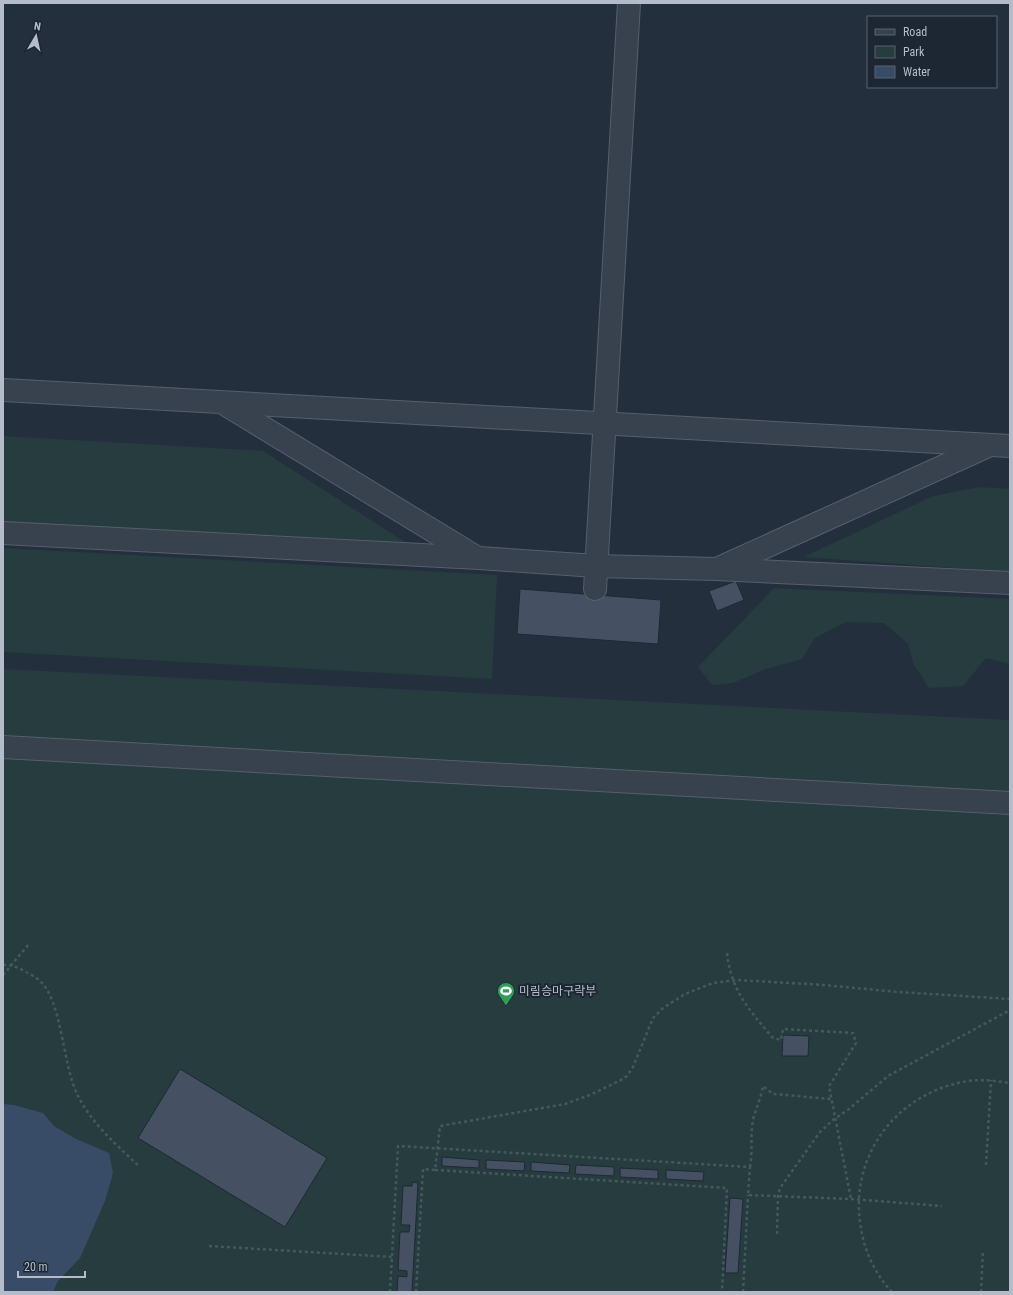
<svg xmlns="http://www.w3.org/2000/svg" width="1013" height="1295" font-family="'Roboto Condensed','Noto Sans KR',sans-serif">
<rect width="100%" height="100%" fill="#242f3e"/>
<!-- green -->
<g fill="#263c3f">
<path d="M 3,436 L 263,451 L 405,542 L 3,522 Z"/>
<path d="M 980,487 L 1010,489 L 1010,572 L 804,557 L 933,496 Z"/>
<path d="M 3,548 L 497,575 L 492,679 L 3,652 Z"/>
<path d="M 774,588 L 1010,599 L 1010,664 L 986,658 L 963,686 L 929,688 L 913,663 L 908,644 L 884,623 L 846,622 L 815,638 L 802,659 L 766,669 L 733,683 L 712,685 L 698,667 Z"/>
<path d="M 3,669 L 1010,720 L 1010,1292 L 3,1292 Z"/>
</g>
<!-- water -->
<path fill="#394c67" d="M 3,1104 L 14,1105 L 43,1113 L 54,1126 L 74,1138 L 109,1153 L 113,1173 L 105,1201 L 80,1258 L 58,1281 L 53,1292 L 3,1292 Z"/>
<!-- building -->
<g fill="#455162" stroke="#1f2835">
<path d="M 736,581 L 744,600 L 717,611 L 709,591 Z"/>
<path d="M 520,589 L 661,600 L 658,644 L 517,634 Z"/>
<path d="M 783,1035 L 809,1036 L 808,1056 L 782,1056 Z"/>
<path d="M 180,1069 L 327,1158 L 285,1227 L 138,1138 Z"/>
<path d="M 442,1157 L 479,1160 L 479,1168 L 442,1166 Z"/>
<path d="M 486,1160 L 525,1162 L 524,1171 L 486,1169 Z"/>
<path d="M 531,1162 L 570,1165 L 569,1173 L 531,1171 Z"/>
<path d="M 576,1165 L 614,1167 L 614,1176 L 575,1174 Z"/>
<path d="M 620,1168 L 658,1170 L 658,1179 L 620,1177 Z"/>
<path d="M 666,1170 L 704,1172 L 703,1181 L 666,1179 Z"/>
<path d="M 412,1182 L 418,1183 L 412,1292 L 397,1292 L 398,1276 L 407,1277 L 407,1271 L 398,1270 L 400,1232 L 409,1232 L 410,1225 L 401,1225 L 403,1186 L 412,1186 Z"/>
<path d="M 730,1198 L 743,1199 L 738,1273 L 725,1273 Z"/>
</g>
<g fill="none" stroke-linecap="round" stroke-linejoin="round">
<defs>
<g id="minor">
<path d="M 3,390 L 1010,446"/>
<path d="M 223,403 L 476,557"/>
<path d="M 3,533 L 479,558 L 596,566 L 716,569 L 1010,583"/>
<path d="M 719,568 L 988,446"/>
<path d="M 595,589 L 629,3"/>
<path d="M 3,747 L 1010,803"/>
</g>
</defs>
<!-- minor casing -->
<use href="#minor" stroke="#565f6c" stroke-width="24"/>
<!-- path -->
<g stroke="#44595c" stroke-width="2.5" stroke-dasharray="3 3" stroke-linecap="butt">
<path d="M 727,953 C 731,991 750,1011 773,1038 L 781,1040 L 783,1029 L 853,1033 L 856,1043 L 829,1086 L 851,1199"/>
<path d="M 3,965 C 11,964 19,968 26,972 C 30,974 35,977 39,980 C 63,1001 62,1065 78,1096 C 91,1122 116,1145 138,1165"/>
<path d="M 3,975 L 29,944"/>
<path d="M 986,1165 L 991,1080"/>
<path d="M 750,1167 C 753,1151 750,1135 753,1120 C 756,1108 761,1098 763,1086 L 773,1094 L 831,1099"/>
<path d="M 435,1170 L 727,1188 L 722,1292"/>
<path d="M 777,1234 L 778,1196 L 780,1188 L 820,1132 L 833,1120 L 849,1109 L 888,1076 L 1010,1010"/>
<path d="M 209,1246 L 392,1257"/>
<path d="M 390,1292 L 398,1146 L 750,1167 L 748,1195 L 851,1199 L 942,1206"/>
<path d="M 416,1292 L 423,1169 L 435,1170 L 440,1126 L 565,1104 L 590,1095 L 621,1080 L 627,1076 L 633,1067 L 653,1018 L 663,1008 L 685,994 L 713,983 L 737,980 L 824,985 L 898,992 L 1010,999"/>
<path d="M 743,1292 L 748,1195"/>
<path d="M 892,1292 C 874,1273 863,1248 860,1222 C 851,1152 899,1092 968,1081 C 982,1079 996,1081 1010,1083"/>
<path d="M 981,1292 L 983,1250"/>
</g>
<!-- minor -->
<use href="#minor" stroke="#38414e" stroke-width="22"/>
</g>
<!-- icons -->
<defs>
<symbol id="stadium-pin" viewBox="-11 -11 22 30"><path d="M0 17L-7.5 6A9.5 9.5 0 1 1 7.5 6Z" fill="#2e9e5b" stroke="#1d2633"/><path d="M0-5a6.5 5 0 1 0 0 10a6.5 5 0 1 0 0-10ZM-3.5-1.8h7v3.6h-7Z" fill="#fff"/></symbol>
</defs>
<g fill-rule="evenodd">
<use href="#stadium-pin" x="496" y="981" width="20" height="27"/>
</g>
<g text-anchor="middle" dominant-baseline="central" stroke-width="4" stroke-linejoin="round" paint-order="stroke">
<!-- poi labels -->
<g font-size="12" fill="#b4bcc9" stroke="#1d2633" text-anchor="start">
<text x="519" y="991">미림승마구락부</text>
</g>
</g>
<!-- border -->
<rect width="1013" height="1295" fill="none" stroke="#b4bcc9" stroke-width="8"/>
<!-- legend -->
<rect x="867" y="16" width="130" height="72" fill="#1d2633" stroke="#59626f"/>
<rect x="875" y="29" width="20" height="6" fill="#38414e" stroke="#59626f"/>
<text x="903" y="36" font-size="12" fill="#b4bcc9">Road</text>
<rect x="875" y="46" width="20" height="12" fill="#263c3f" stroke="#59626f"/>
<text x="903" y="56" font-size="12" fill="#b4bcc9">Park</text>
<rect x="875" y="66" width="20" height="12" fill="#394c67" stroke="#59626f"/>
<text x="903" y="76" font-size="12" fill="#b4bcc9">Water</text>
<!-- north arrow -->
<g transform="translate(36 36) rotate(9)" stroke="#1d2633" stroke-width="3" paint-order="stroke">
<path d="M0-3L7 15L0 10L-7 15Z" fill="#b4bcc9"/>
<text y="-6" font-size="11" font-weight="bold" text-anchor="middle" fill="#b4bcc9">N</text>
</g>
<!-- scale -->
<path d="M18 1271v6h67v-6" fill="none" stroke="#b4bcc9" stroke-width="2"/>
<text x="24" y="1271" font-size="12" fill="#b4bcc9" stroke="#1d2633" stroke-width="3" paint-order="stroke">20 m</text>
</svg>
